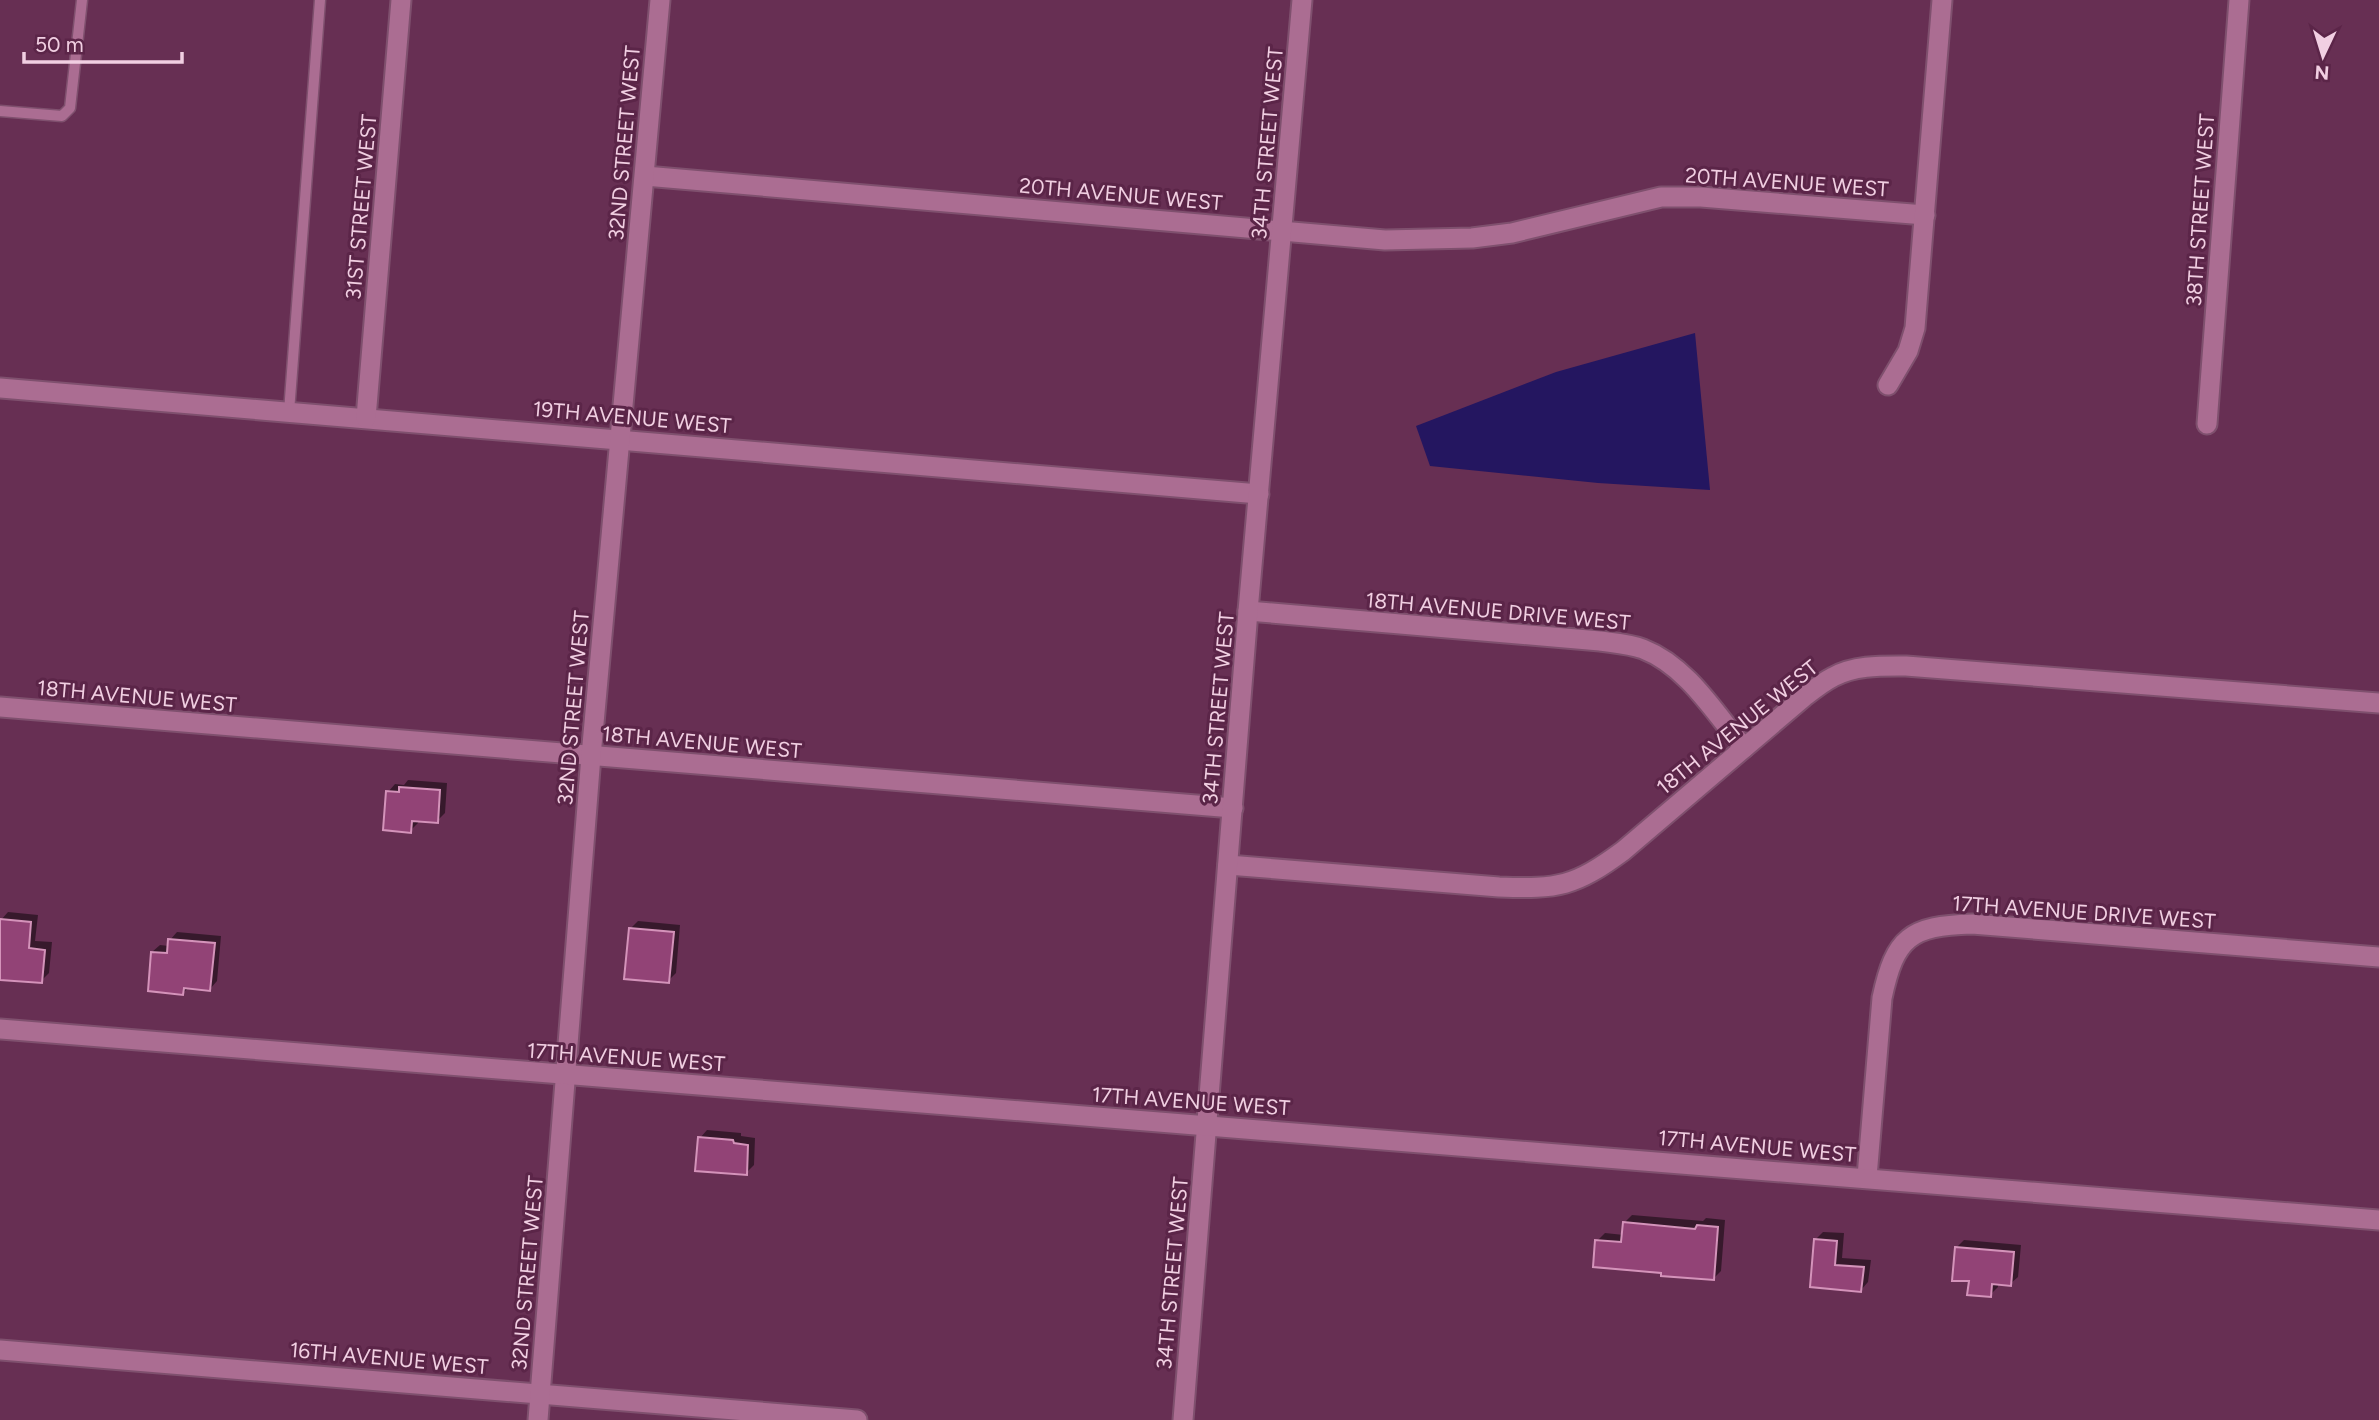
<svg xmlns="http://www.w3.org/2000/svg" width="2379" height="1420" font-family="Figtree,sans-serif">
<rect width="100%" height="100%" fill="#672f53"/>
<!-- water -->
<path fill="#241660" d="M 1695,333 L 1710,490 L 1598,483 L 1430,466 L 1416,426 L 1556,372 Z"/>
<!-- shadow -->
<g fill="#0007">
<path d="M 408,780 L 447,783 L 445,813 L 437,821 L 418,819 L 418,823 L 410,831 L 388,792 L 395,784 L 404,785 Z"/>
<path d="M 8,912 L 38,915 L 35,941 L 52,942 L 49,973 L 41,981 L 0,978 L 1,920 Z"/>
<path d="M 638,921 L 680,925 L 676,973 L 668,981 L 630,929 Z"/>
<path d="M 177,932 L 221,936 L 217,981 L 210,989 L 189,987 L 183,993 L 152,952 L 160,945 L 169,946 L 170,940 Z"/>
<path d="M 707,1130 L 741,1133 L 741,1136 L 755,1138 L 754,1165 L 746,1173 L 700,1138 Z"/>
<path d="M 1632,1215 L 1703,1221 L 1706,1218 L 1725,1220 L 1721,1271 L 1713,1279 L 1663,1271 L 1597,1241 L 1605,1233 L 1624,1235 L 1624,1223 Z"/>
<path d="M 1823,1232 L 1844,1233 L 1842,1258 L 1871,1260 L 1868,1282 L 1861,1290 L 1812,1286 L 1815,1240 Z"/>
<path d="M 1964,1240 L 2021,1245 L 2018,1277 L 2010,1284 L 1998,1283 L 1998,1287 L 1990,1295 L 1971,1280 L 1956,1248 Z"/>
</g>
<!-- building -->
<g fill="#924376" stroke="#d493ba" stroke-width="2">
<path d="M 399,787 L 440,790 L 438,823 L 412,821 L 411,833 L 383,830 L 386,791 L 399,792 Z"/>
<path d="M 0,919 L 31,922 L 29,948 L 45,950 L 42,983 L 0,980 Z"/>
<path d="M 629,928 L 674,932 L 669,983 L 624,979 Z"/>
<path d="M 168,939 L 215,943 L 210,991 L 184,988 L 183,995 L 148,991 L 151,952 L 167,953 Z"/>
<path d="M 698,1137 L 733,1140 L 734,1143 L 748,1145 L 747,1175 L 695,1171 Z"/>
<path d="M 1623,1222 L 1695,1229 L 1697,1225 L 1718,1227 L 1714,1280 L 1661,1276 L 1661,1273 L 1593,1267 L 1595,1240 L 1621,1242 Z"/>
<path d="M 1814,1239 L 1837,1241 L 1835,1265 L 1864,1267 L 1861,1292 L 1810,1287 Z"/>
<path d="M 1955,1247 L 2014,1252 L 2011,1286 L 1992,1284 L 1991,1297 L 1967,1295 L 1969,1281 L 1952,1281 Z"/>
</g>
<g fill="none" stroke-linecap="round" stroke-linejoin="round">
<defs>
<g id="service">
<path d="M 0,111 L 62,116 L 70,108 L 82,0"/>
<path d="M 289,412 L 320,0"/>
</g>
<g id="minor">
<path d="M 645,176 L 1385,240 L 1472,238 L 1512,233 L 1661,197 L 1701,197 L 1925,215"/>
<path d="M 1888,385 L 1908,351 L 1915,328 L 1942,0"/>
<path d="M 0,388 L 1259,494"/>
<path d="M 366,418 L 401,0"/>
<path d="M 2207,424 L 2239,0"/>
<path d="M 1248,611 L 1600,641 C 1614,643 1630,644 1643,649 C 1687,666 1715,713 1744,748"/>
<path d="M 0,707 L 1233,808"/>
<path d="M 1228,865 L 1499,887 C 1559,889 1574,887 1623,851 L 1804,697 C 1813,690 1823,682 1833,677 C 1855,665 1882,666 1906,666 L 2379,703"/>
<path d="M 1867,1177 L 1882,998 C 1895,937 1910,926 1972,924 L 2379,957"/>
<path d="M 0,1350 L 857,1420"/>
<path d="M 538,1420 L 591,756 L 660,0"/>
<path d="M 1183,1420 L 1248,611 L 1302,0"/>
</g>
<path id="tertiary" d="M 0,1029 L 2379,1220"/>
</defs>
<!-- service casing -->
<use href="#service" stroke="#7f506e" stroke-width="13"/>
<!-- minor casing -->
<use href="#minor" stroke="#7f506e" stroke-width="23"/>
<!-- tertiary casing -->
<use href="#tertiary" stroke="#7f506e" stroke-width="23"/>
<!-- service -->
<use href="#service" stroke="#ab6d92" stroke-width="10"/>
<!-- minor -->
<use href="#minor" stroke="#ab6d92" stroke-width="19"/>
<!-- tertiary -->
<use href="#tertiary" stroke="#ab6d92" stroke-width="19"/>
</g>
<g text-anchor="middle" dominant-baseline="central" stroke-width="6" stroke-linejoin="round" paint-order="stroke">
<!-- street labels -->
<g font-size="21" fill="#f1cfe2" stroke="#5b2548">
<text transform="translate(624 143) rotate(-85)">32ND STREET WEST</text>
<text transform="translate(1267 143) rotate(-85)">34TH STREET WEST</text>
<text transform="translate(1787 182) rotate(4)">20TH AVENUE WEST</text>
<text transform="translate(1121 194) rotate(5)">20TH AVENUE WEST</text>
<text transform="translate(361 207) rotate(-85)">31ST STREET WEST</text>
<text transform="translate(2200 210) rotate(-86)">38TH STREET WEST</text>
<text transform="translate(632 417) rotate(5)">19TH AVENUE WEST</text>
<text transform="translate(1498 611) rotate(5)">18TH AVENUE DRIVE WEST</text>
<text transform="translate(137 696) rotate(5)">18TH AVENUE WEST</text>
<text transform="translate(573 708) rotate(-85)">32ND STREET WEST</text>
<text transform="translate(1218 708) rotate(-85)">34TH STREET WEST</text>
<text transform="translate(1737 727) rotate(-39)">18TH AVENUE WEST</text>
<text transform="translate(702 742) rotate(5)">18TH AVENUE WEST</text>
<text transform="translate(2084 912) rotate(4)">17TH AVENUE DRIVE WEST</text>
<text transform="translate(626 1057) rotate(4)">17TH AVENUE WEST</text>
<text transform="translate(1191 1101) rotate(4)">17TH AVENUE WEST</text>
<text transform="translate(1757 1146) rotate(5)">17TH AVENUE WEST</text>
<text transform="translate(527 1273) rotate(-85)">32ND STREET WEST</text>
<text transform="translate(1172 1273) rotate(-85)">34TH STREET WEST</text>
<text transform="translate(389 1358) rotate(5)">16TH AVENUE WEST</text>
</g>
</g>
<!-- north arrow -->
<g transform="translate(2323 56) rotate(184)" stroke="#5b2548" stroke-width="5" paint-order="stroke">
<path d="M0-5L12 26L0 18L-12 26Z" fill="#f1cfe2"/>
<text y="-10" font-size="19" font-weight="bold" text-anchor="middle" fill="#f1cfe2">N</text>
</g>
<!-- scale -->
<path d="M24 52v10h158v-10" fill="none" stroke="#f1cfe2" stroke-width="3.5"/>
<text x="35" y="52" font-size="21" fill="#f1cfe2" stroke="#5b2548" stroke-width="5" paint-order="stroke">50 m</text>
</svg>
